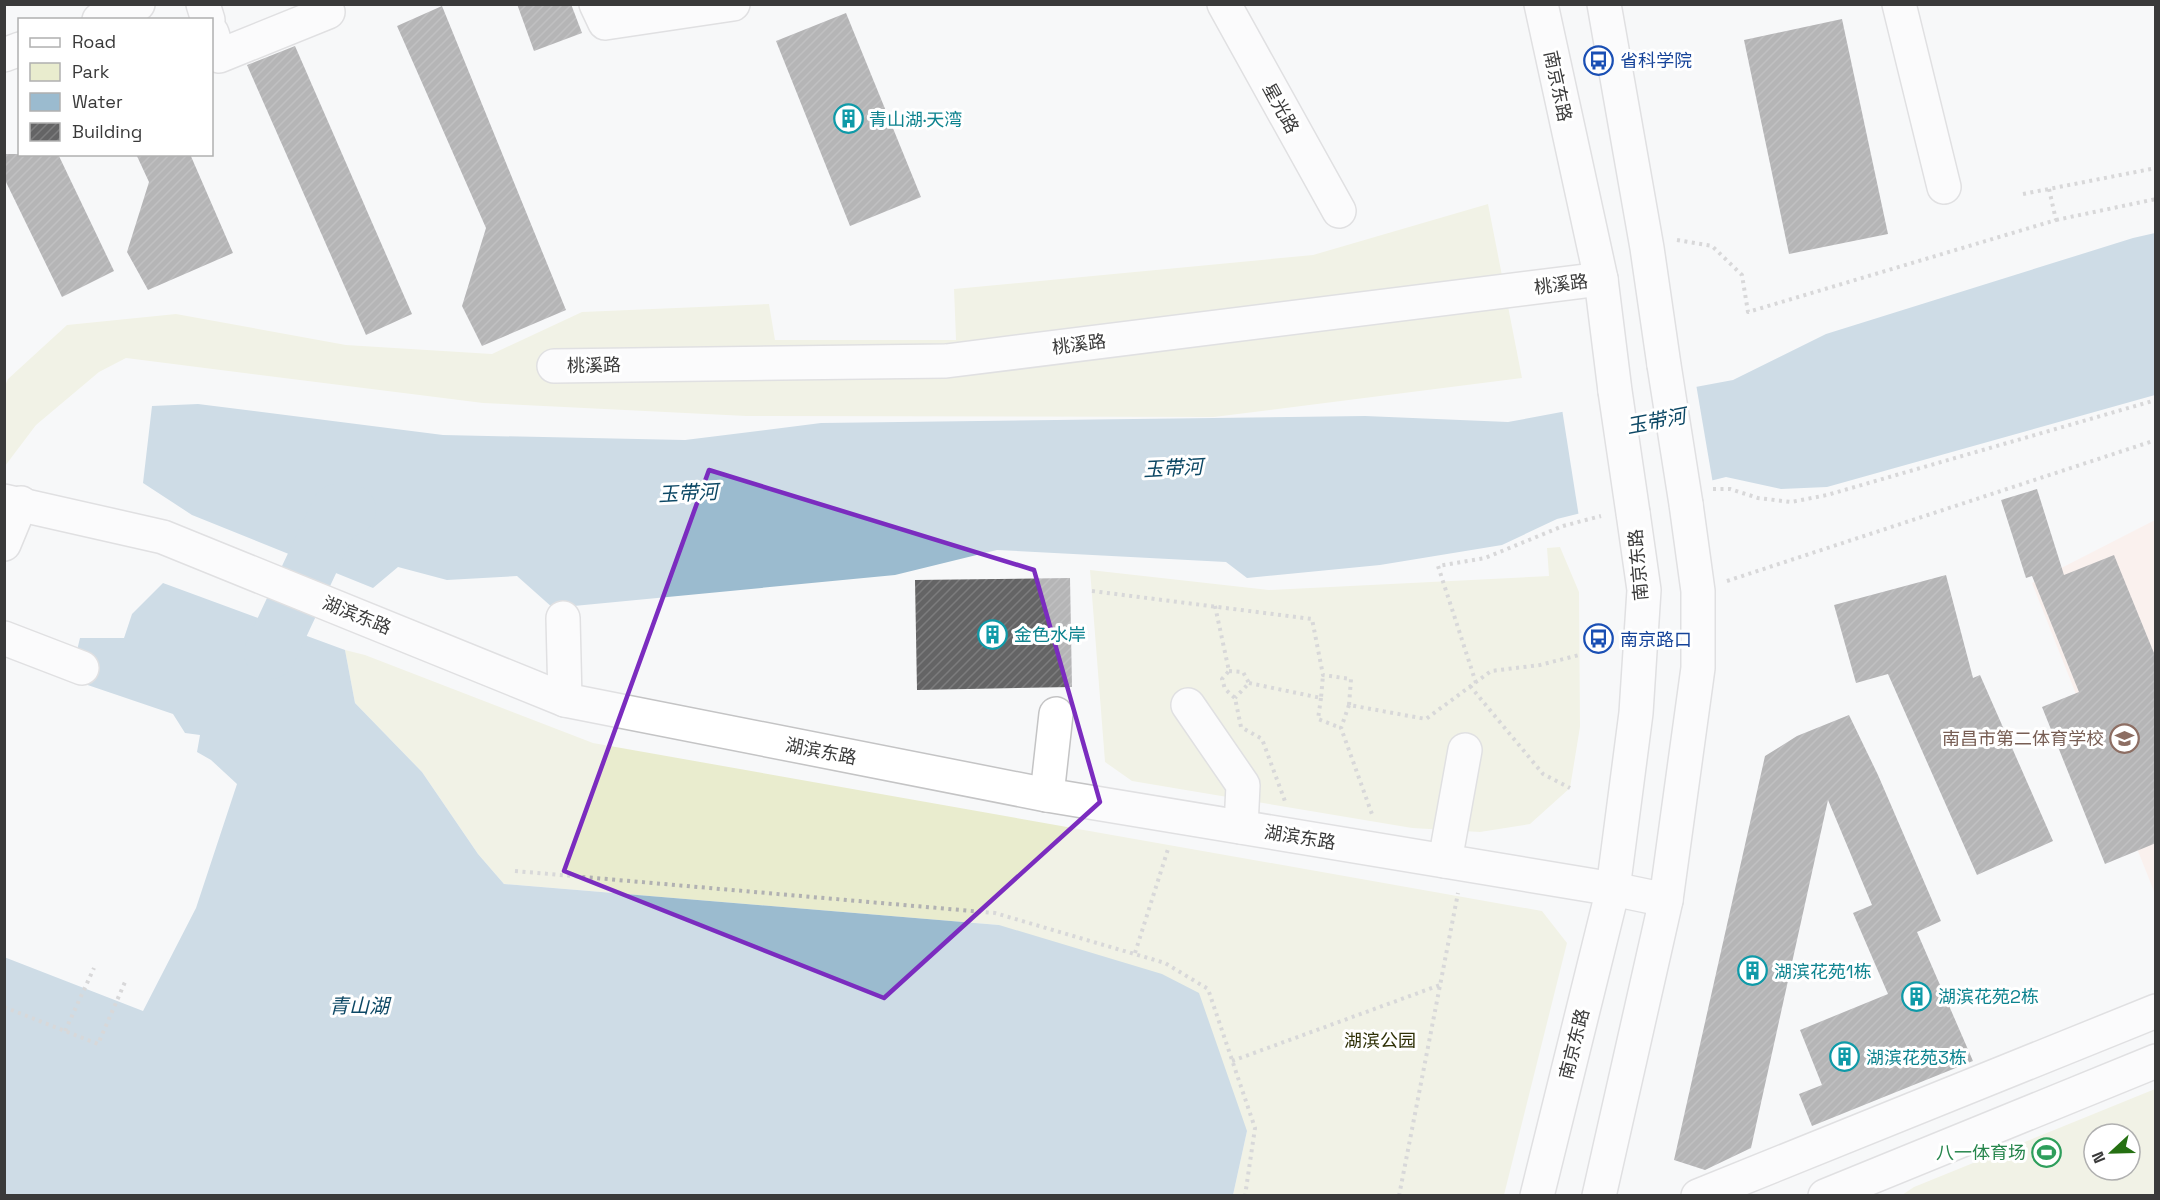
<svg xmlns="http://www.w3.org/2000/svg" width="2160" height="1200" font-family="'Space Grotesk','Noto Sans SC',sans-serif">
<defs>
<pattern id="building-hatch" width="6" height="6" patternUnits="userSpaceOnUse" patternTransform="scale(1.5)"><rect width="6" height="6" fill="#646465"/><path d="M-1 1l2-2M0 6l6-6M5 7l2-2" fill="none" stroke="#7c7c7d"/></pattern>
</defs>
<rect width="100%" height="100%" fill="#f7f8f9"/>
<!-- education -->
<path fill="#fde9e1" d="M 2155,520 L 2155,894 L 2032,583 Z"/>
<!-- green -->
<g fill="#e9ecce" fill-rule="evenodd">
<path d="M 1488,204 L 1522,378 L 1214,417 L 746,416 L 483,403 L 126,358 L 99,372 L 36,425 L 5,466 L 4,388 L 8,379 L 67,325 L 176,314 L 346,345 L 492,354 L 582,312 L 769,304 L 775,340 L 956,340 L 954,289 L 1313,255 Z"/>
<path d="M 1560,547 L 1579,592 L 1580,727 L 1570,788 L 1530,824 L 1480,832 L 1412,828 L 1132,781 L 1105,762 L 1090,570 L 1269,590 L 1549,576 L 1547,548 Z"/>
<path d="M 345,650 L 365,655 L 593,743 L 1542,911 L 1567,943 L 1504,1195 L 1233,1195 L 1247,1131 L 999,925 L 504,884 L 478,854 L 422,772 L 355,703 Z"/>
<path d="M 2155,1089 L 2155,1195 L 1902,1195 L 1914,1187 ZM 2094,1134 L 2130,1134 L 2130,1170 L 2094,1170 Z"/>
</g>
<!-- water -->
<g fill="#9bbbcf">
<path d="M 2155,233 L 2155,395 L 1827,487 L 1781,489 L 1726,477 L 1557,519 L 1502,545 L 1380,565 L 1247,578 L 1226,562 L 997,550 L 895,575 L 553,608 L 517,576 L 447,580 L 398,567 L 373,588 L 192,515 L 143,483 L 152,406 L 198,404 L 443,435 L 685,440 L 821,423 L 1365,416 L 1508,422 L 1733,380 L 1826,334 L 2133,238 Z"/>
<path d="M 163,583 L 345,650 L 355,703 L 422,772 L 478,854 L 504,884 L 999,925 L 1162,974 L 1199,993 L 1247,1131 L 1233,1195 L 5,1195 L 4,957 L 143,1011 L 196,908 L 237,784 L 211,760 L 197,752 L 200,735 L 185,733 L 173,714 L 70,679 L 80,638 L 124,638 L 132,614 Z"/>
</g>
<!-- pier -->
<path fill="#f7f8f9" d="M 1696,384 L 1713,484 L 1579,517 L 1562,409 Z"/>
<g fill="none" stroke-linecap="round" stroke-linejoin="round">
<!-- river -->
<path stroke="#9bbbcf" stroke-width="52" d="M 270,653 L 337,510 L 350,510"/>
</g>
<!-- building -->
<g fill="url(#building-hatch)">
<path d="M 517,4 L 571,4 L 582,33 L 534,51 Z"/>
<path d="M 442,6 L 566,310 L 482,346 L 462,306 L 486,228 L 397,26 Z"/>
<path d="M 846,13 L 921,197 L 850,226 L 776,41 Z"/>
<path d="M 1842,19 L 1888,234 L 1789,254 L 1744,40 Z"/>
<path d="M 295,46 L 412,314 L 366,335 L 247,65 Z"/>
<path d="M 4,154 L 58,154 L 114,271 L 62,297 L 4,178 Z"/>
<path d="M 136,154 L 190,154 L 233,253 L 148,290 L 127,252 L 149,182 Z"/>
<path d="M 2037,489 L 2064,575 L 2114,555 L 2156,658 L 2156,843 L 2105,864 L 2042,707 L 2079,692 L 2032,576 L 2026,578 L 2001,500 Z"/>
<path d="M 1946,575 L 1973,678 L 1980,675 L 2053,841 L 1977,875 L 1888,674 L 1856,683 L 1834,605 Z"/>
<path d="M 1070,578 L 1072,687 L 917,690 L 915,580 Z"/>
<path d="M 1849,715 L 1878,775 L 1941,921 L 1917,932 L 1973,1061 L 1812,1126 L 1799,1094 L 1822,1085 L 1800,1030 L 1888,994 L 1853,913 L 1872,905 L 1828,800 L 1751,1148 L 1705,1170 L 1674,1160 L 1765,756 L 1797,736 Z"/>
</g>
<g fill="none" stroke-linecap="round" stroke-linejoin="round">
<defs>
<g id="minor">
<path d="M 203,4 L 208,20"/>
<path d="M 596,4 L 605,23 L 733,4"/>
<path d="M 1224,4 L 1339,211"/>
<path d="M 1899,4 L 1944,187"/>
<path d="M 99,20 L 138,4"/>
<path d="M 212,33 L 219,56 L 328,12"/>
<path d="M 4,55 L 20,49"/>
<path d="M 554,366 L 946,361 L 1601,279"/>
<path d="M 4,501 L 163,537 L 565,700 L 1047,795 L 1613,889 L 1666,900"/>
<path d="M 4,544 L 21,503"/>
<path d="M 563,618 L 565,700"/>
<path d="M 4,638 L 82,668"/>
<path d="M 1188,705 L 1243,785 L 1241,827"/>
<path d="M 1047,795 L 1056,714"/>
<path d="M 1445,861 L 1465,750"/>
<path d="M 1698,1196 L 2156,1011"/>
<path d="M 1825,1196 L 2156,1061"/>
</g>
<g id="major">
<path d="M 1541,4 L 1601,279 L 1615,391"/>
<path d="M 1604,4 L 1647,248 L 1664,365"/>
<path d="M 1537,1196 L 1613,889 L 1636,713 L 1644,590 L 1633,513"/>
<path d="M 1599,1196 L 1666,900 L 1698,668 L 1698,591 L 1686,504"/>
</g>
</defs>
<!-- minor casing -->
<use href="#minor" stroke="#c4c4c5" stroke-width="36"/>
<!-- major casing -->
<use href="#major" stroke="#c4c4c5" stroke-width="36"/>
<!-- path -->
<g stroke="#b1b1b2" stroke-width="4" stroke-dasharray="3 4.5" stroke-linecap="butt">
<path d="M 2023,194 L 2156,168"/>
<path d="M 2056,220 L 2156,199"/>
<path d="M 1677,240 L 1712,246 L 1742,275 L 1748,312 L 2056,220 L 2049,189"/>
<path d="M 1713,489 L 1730,489 L 1758,498 L 1791,502 L 1827,495 L 2156,400"/>
<path d="M 1727,581 L 2156,440"/>
<path d="M 1092,591 L 1312,619 L 1323,675 L 1351,679 L 1349,705 L 1426,719 L 1491,671 L 1540,665 L 1579,655"/>
<path d="M 1215,606 L 1229,671 L 1222,679 L 1225,689 L 1235,698 L 1241,727 L 1262,739 L 1286,804"/>
<path d="M 1229,671 L 1243,672 L 1249,683 L 1235,698"/>
<path d="M 1249,683 L 1321,698 L 1323,675"/>
<path d="M 1476,683 L 1438,566 L 1485,558 L 1563,526 L 1601,516"/>
<path d="M 1470,686 L 1543,774 L 1570,788"/>
<path d="M 1321,698 L 1318,719 L 1341,728"/>
<path d="M 1349,705 L 1341,728 L 1373,817"/>
<path d="M 515,871 L 995,913 L 1165,963 L 1208,989 L 1255,1128 L 1245,1196"/>
<path d="M 1135,953 L 1169,846"/>
<path d="M 4,1007 L 98,1044 L 125,982"/>
<path d="M 65,1031 L 94,968"/>
<path d="M 1232,1061 L 1440,985"/>
<path d="M 1399,1196 L 1458,893"/>
</g>
<!-- minor -->
<use href="#minor" stroke="#fff" stroke-width="33"/>
<!-- major -->
<use href="#major" stroke="#fff" stroke-width="33"/>
<defs>
<g id="major-bridge">
<path d="M 1664,365 L 1686,504"/>
<path d="M 1615,391 L 1633,513"/>
</g>
</defs>
<!-- major-bridge casing -->
<use href="#major-bridge" stroke="#c4c4c5" stroke-width="36" stroke-linecap="butt"/>
<!-- major-bridge -->
<use href="#major-bridge" stroke="#fff" stroke-width="33"/>
</g>
<!-- marked area -->
<path d="M0 0H2160V1200H0ZM 709,470 L 1034,570 L 1100,802 L 884,998 L 564,871 Z" fill="#f7f8f9" fill-opacity=".55" fill-rule="evenodd"/>
<path fill="none" stroke="#7b2cbf" stroke-width="4.5" stroke-linejoin="round" d="M 709,470 L 1034,570 L 1100,802 L 884,998 L 564,871 Z"/>
<!-- icons -->
<defs>
<symbol id="bus-ring" viewBox="-11 -11 22 22"><circle r="9.5" fill="#fff" stroke="#1a4fb4" stroke-width="1.5"/><path d="M-5-6H5V4H4V6H2V4H-2V6H-4V4H-5ZM-3.5-4V0h7V-4ZM-3.5 1.2v1.5H-2V1.2ZM2 1.2v1.5H3.5V1.2Z" fill="#1a4fb4"/></symbol>
<symbol id="building-ring" viewBox="-11 -11 22 22"><circle r="9.5" fill="#fff" stroke="#0f9aa8" stroke-width="1.5"/><path d="M-4-6H4V6H1V3H-1V6H-4ZM-2.5-4.3h1.7v1.8h-1.7ZM.8-4.3h1.7v1.8H.8ZM-2.5-1h1.7V.8h-1.7ZM.8-1h1.7V.8H.8Z" fill="#0f9aa8"/></symbol>
<symbol id="school-ring" viewBox="-11 -11 22 22"><circle r="9.5" fill="#fff" stroke="#8d6e63" stroke-width="1.5"/><path d="M0-5L7-2L0 1L-7-2ZM-4 1L0 2.5L4 1V4Q0 6-4 4Z" fill="#8d6e63"/></symbol>
<symbol id="stadium-ring" viewBox="-11 -11 22 22"><circle r="9.5" fill="#fff" stroke="#2e9e5b" stroke-width="1.5"/><path d="M0-5a6.5 5 0 1 0 0 10a6.5 5 0 1 0 0-10ZM-3.5-1.8h7v3.6h-7Z" fill="#2e9e5b"/></symbol>
</defs>
<g fill-rule="evenodd">
<use href="#bus-ring" x="1582" y="44" width="33" height="33"/>
<use href="#building-ring" x="832" y="102" width="33" height="33"/>
<use href="#building-ring" x="976" y="618" width="33" height="33"/>
<use href="#bus-ring" x="1582" y="622" width="33" height="33"/>
<use href="#school-ring" x="2108" y="722" width="33" height="33"/>
<use href="#building-ring" x="1736" y="954" width="33" height="33"/>
<use href="#building-ring" x="1900" y="980" width="33" height="33"/>
<use href="#building-ring" x="1828" y="1040" width="33" height="33"/>
<use href="#stadium-ring" x="2030" y="1136" width="33" height="33"/>
</g>
<g text-anchor="middle" dominant-baseline="central" stroke-width="6" stroke-linejoin="round" paint-order="stroke">
<!-- transit labels -->
<g font-size="18" fill="#164399" stroke="#fff" text-anchor="start">
<text x="1620" y="60">省科学院</text>
<text x="1620" y="639">南京路口</text>
</g>
<!-- street labels -->
<g font-size="18" fill="#3a3a3a" stroke="#fff">
<text transform="translate(1558 86) rotate(78)">南京东路</text>
<text transform="translate(1281 108) rotate(61)">星光路</text>
<text transform="translate(1561 284) rotate(-7)">桃溪路</text>
<text transform="translate(1079 344) rotate(-7)">桃溪路</text>
<text transform="translate(594 365) rotate(-1)">桃溪路</text>
<text transform="translate(1638 565) rotate(-95)">南京东路</text>
<text transform="translate(357 615) rotate(22)">湖滨东路</text>
<text transform="translate(821 751) rotate(11)">湖滨东路</text>
<text transform="translate(1300 837) rotate(9)">湖滨东路</text>
<text transform="translate(1574 1044) rotate(-76)">南京东路</text>
</g>
<!-- culture labels -->
<g font-size="18" fill="#0d838f" stroke="#fff" text-anchor="start">
<text x="869" y="119">青山湖·天湾</text>
<text x="1014" y="634">金色水岸</text>
<text x="1774" y="971">湖滨花苑1栋</text>
<text x="1938" y="996">湖滨花苑2栋</text>
<text x="1866" y="1057">湖滨花苑3栋</text>
</g>
<!-- education labels -->
<g font-size="18" fill="#785e54" stroke="#fff" text-anchor="end">
<text x="2104" y="738">南昌市第二体育学校</text>
</g>
<!-- park labels -->
<g font-size="18" fill="#2e3006" stroke="#fff">
<text x="1380" y="1040">湖滨公园</text>
</g>
<!-- leisure labels -->
<g font-size="18" fill="#27864d" stroke="#fff" text-anchor="end">
<text x="2026" y="1152">八一体育场</text>
</g>
<!-- water labels -->
<g font-size="20" font-style="italic" fill="#0d4865" stroke="#fff">
<text transform="translate(1656 421) rotate(-11)">玉带河</text>
<text transform="translate(1173 468) rotate(-3)">玉带河</text>
<text transform="translate(688 493) rotate(-3)">玉带河</text>
<text x="359" y="1006">青山湖</text>
</g>
</g>
<!-- border -->
<rect width="2160" height="1200" fill="none" stroke="#3a3a3a" stroke-width="12"/>
<!-- legend -->
<rect x="18" y="18" width="195" height="138" fill="#ffffff" stroke="#b0b0b0" stroke-width="1.5"/>
<rect x="30" y="38" width="30" height="9" fill="#ffffff" stroke="#b0b0b0" stroke-width="1.5"/>
<text x="72" y="48" font-size="18" fill="#3a3a3a">Road</text>
<rect x="30" y="63" width="30" height="18" fill="#e9ecce" stroke="#b0b0b0" stroke-width="1.5"/>
<text x="72" y="78" font-size="18" fill="#3a3a3a">Park</text>
<rect x="30" y="93" width="30" height="18" fill="#9bbbcf" stroke="#b0b0b0" stroke-width="1.5"/>
<text x="72" y="108" font-size="18" fill="#3a3a3a">Water</text>
<rect x="30" y="123" width="30" height="18" fill="url(#building-hatch)" stroke="#b0b0b0" stroke-width="1.5"/>
<text x="72" y="138" font-size="18" fill="#3a3a3a">Building</text>
<!-- north arrow -->
<g transform="translate(2112 1152) rotate(248)"><circle r="28" fill="#ffffff" stroke="#b0b0b0" stroke-width="1.5"/>
<path d="M0-4.5L10 22L0 15L-10 22Z" fill="#257012"/>
<text y="-9" font-size="16" font-weight="bold" text-anchor="middle" fill="#3a3a3a">N</text>
</g>
</svg>
